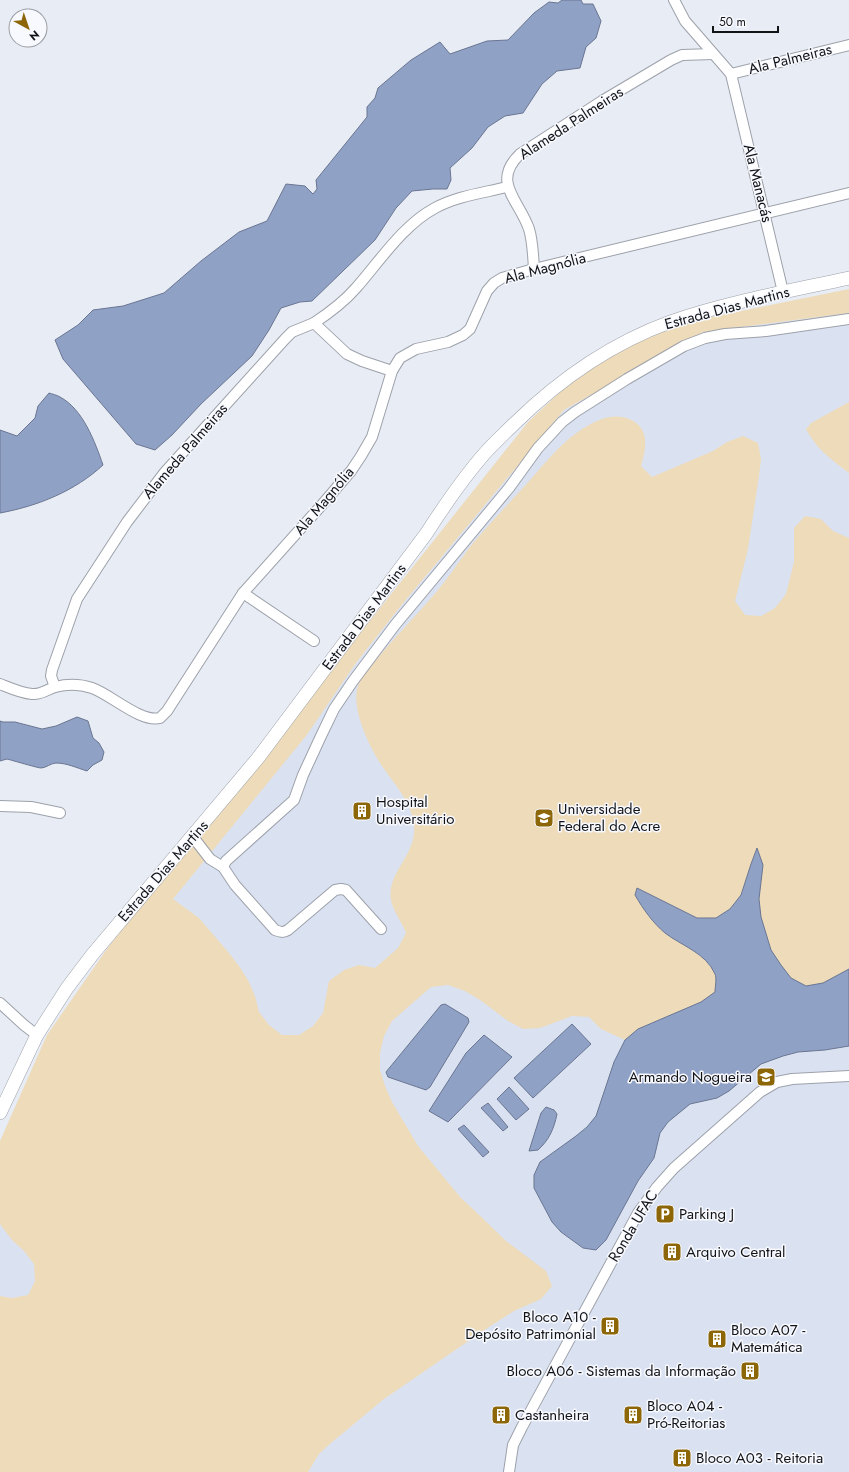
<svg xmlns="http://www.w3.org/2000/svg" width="849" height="1472" font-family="Jost,sans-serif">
<rect width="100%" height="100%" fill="#e8ecf5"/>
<!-- built -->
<path fill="#dae2f2" d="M 849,313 L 849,1472 L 0,1472 L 0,1184 L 74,1024 L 400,607 L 564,410 L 703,332 Z"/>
<!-- green -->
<g fill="#eddbb9">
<path d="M 849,289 L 849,313 L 703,332 L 564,410 L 400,607 L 356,663 L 306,736 L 173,899 L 199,918 L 229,953 L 239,966 L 248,980 L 255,996 L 259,1012 L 269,1025 L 282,1035 L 299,1035 L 313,1026 L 323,1013 L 329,981 L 344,970 L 359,965 L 375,968 L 398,948 L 406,933 C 402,923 395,913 392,904 C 383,875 417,856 414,826 C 412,804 397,787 384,769 C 371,750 350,709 358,686 C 360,679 368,671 372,665 C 391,641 412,620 432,597 C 447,580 459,561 473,543 C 492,521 512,500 531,479 C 551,456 572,430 602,419 C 616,413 639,417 644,434 C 647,444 644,456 641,466 L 652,477 L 713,451 L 727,442 L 743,436 L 758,443 L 761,459 L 759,476 L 748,549 L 735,601 L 745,615 L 761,616 L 775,608 L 786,594 L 794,562 L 794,528 L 805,516 L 821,519 L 833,531 L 849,538 L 849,969 L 823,983 L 806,986 L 791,978 L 781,965 L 771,950 L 761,917 L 759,899 L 761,883 L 751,864 L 741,895 L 730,909 L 716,918 L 697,918 L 637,888 L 635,895 C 643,909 653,923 665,933 C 682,946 706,954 715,974 C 717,979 715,987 715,992 L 701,1002 L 638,1029 L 625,1040 L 601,1029 L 589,1017 L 572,1016 L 540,1028 L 523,1029 L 508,1021 L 480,1000 L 465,991 L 448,985 L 431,987 L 392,1021 L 384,1036 L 380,1053 L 380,1070 L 385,1086 L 392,1102 L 418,1146 L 461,1198 L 473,1209 L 506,1241 L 546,1271 L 552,1286 L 541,1299 L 514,1311 L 486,1329 L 384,1399 L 331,1443 L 319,1454 L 308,1472 L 0,1472 L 0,1296 L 12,1298 L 28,1295 L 35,1281 L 34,1264 L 24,1251 L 12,1240 L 0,1224 L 0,1141 L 47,1035 L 109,946 L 236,789 L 528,422 L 574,379 L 630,344 L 697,320 Z"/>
<path d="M 849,402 L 849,473 C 830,458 818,451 806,429 L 811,423 Z"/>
</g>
<!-- water -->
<g fill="#90a1c6" stroke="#6a7691">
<path d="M 562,0 L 581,0 L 583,4 L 593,4 L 601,21 L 596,38 L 586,47 L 580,68 L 557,71 L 542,84 L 523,113 L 505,116 L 488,127 L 472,148 L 450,168 L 451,180 L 447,189 L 433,189 L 412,191 L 396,208 L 375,240 L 312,301 L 300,302 L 281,308 L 269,330 L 252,356 L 201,404 L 172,435 L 155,450 L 136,444 L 63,359 L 55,340 L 78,325 L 93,310 L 123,306 L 164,293 L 201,261 L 239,232 L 267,221 L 286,184 L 305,186 L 313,194 L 317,189 L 316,180 L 367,117 L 367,107 L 375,98 L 378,88 L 411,60 L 440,42 L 450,54 L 487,41 L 508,40 L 534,13 L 549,2 L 558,3 Z"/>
<path d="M 49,393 C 52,394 57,395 60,397 C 83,409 95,442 103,465 C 75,491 38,506 0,513 L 0,430 L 17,436 L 35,418 L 38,406 Z"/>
<path d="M 77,717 L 88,721 L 93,738 L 99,743 L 104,752 L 102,760 L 93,765 L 87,771 C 77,768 67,763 56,763 C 51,763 46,768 41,768 C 38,768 11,760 7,759 L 0,761 L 0,721 L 3,722 L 15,722 L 42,729 L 56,726 Z"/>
<path d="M 757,848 L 763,865 L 759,899 L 761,917 L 771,950 L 781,965 L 791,978 L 806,986 L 823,983 L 849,969 L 849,1046 L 825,1050 L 798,1052 L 783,1056 L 761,1064 L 729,1091 L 717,1098 L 690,1104 L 668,1122 L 660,1133 L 654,1158 L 638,1181 L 606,1240 L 596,1250 L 583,1248 L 561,1232 L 552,1222 L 534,1188 L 534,1175 L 540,1162 L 576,1136 L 587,1127 L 596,1116 L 614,1062 L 625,1040 L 638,1029 L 701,1002 L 715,992 C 715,987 717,978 715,974 C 706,953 682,946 665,933 C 653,923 643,909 635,895 L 637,888 L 697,918 L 716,918 L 730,909 L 741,895 L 751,864 Z"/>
<path d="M 445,1004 L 468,1018 L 469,1022 L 430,1087 L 426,1090 L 388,1077 L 386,1072 L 441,1005 Z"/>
<path d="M 572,1024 L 591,1044 L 533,1098 L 514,1078 Z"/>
<path d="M 484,1035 L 512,1057 L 448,1122 L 429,1111 L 466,1053 Z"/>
<path d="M 509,1087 L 529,1109 L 516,1120 L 497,1099 Z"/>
<path d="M 488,1103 L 508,1127 L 503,1131 L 481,1108 Z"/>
<path d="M 546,1107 L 554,1110 L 557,1114 C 554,1129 549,1140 538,1150 L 529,1151 L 541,1113 Z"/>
<path d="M 464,1125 L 489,1152 L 483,1157 L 458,1129 Z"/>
</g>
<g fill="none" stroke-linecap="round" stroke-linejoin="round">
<defs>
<g id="minor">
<path d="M 674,0 L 685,21 L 731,74 L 783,292"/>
<path d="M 731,74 L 849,45"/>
<path d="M 534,269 C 533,256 533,242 529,229 C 519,200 491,182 520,154 L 602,101 L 671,60 L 682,55 L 713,54"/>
<path d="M 314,323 C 329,313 344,302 356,288 C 379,262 403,225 435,208 C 457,196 483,193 507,187"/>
<path d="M 243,593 L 314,641"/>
<path d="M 0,684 C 10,688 21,693 32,694 C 41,695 48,689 55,687 C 67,684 80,684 92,688 C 110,694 141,723 160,718 L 167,711 L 243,593 L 320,507 L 351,471 L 361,456 L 372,437 L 392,371 L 400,358 L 416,349 L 448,342 L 463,335 L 470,329 L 487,291 L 494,283 L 502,278 L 534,269 L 849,193"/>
<path d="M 55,687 L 51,676 L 52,670 L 77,599 L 127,522 L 165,472 L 285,339 L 292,332 L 314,323 L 347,354 L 362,361 L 392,371"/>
<path d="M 0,806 L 31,807 L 60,813"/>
<path d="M 193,837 L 210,859 L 223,867"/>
<path d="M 381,929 L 346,890 L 341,889 L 335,890 L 288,930 C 283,933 280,932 275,930 L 235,885 L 223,867 L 226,861 L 294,800 L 303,775 L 321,736 L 334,709 L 353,681 L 395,625 L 509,488 L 538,448 L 562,422 L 575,412 L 627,379 L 684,346 L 705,338 L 725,334 L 766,331 L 849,319"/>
<path d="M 0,1003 L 24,1025 L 37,1035"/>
<path d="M 509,1472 L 513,1445 L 522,1427 L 638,1213 L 657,1187 L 674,1168 L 760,1092 L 777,1082 L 792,1079 L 849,1076"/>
</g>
<path id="tertiary" d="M 0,1113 L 37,1035 L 67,988 L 92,955 L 258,758 L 426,534 C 444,506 463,478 485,453 C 494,443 505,433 515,423 C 560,379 610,344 670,322 C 728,302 789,291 849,278"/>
</defs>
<!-- minor casing -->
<use href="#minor" stroke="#9da1aa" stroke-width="12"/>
<!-- tertiary casing -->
<use href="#tertiary" stroke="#9da1aa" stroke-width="14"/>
<!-- minor -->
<use href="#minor" stroke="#fff" stroke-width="10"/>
<!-- tertiary -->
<use href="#tertiary" stroke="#fff" stroke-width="13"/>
</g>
<!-- icons -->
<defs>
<symbol id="building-square" viewBox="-11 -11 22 22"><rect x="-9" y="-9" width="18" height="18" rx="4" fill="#8c6607" stroke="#f7f9ff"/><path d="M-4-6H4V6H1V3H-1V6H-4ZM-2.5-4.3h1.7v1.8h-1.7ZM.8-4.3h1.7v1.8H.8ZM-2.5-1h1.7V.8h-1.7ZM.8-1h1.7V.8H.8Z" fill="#fff"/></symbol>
<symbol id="university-square" viewBox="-11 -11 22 22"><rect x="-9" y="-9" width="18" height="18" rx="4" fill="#8c6607" stroke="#f7f9ff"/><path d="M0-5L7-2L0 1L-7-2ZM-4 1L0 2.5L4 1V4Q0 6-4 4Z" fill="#fff"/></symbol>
<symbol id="school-square" viewBox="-11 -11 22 22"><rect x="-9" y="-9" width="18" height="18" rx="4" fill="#8c6607" stroke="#f7f9ff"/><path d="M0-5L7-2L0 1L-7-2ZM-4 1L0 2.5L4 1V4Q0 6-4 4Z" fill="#fff"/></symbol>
<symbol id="parking-square" viewBox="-11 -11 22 22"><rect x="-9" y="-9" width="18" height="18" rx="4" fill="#8c6607" stroke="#f7f9ff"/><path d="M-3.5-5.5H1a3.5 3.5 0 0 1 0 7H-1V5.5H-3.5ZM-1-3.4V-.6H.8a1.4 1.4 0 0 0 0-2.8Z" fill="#fff"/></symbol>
</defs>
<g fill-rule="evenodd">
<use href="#building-square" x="351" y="800" width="22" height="22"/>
<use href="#university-square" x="533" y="807" width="22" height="22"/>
<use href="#school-square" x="755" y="1066" width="22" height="22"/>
<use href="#parking-square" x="654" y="1203" width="22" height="22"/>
<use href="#building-square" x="661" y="1241" width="22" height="22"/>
<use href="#building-square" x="599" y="1315" width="22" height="22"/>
<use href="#building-square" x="706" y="1328" width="22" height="22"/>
<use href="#building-square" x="739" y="1360" width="22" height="22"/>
<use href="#building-square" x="490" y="1404" width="22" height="22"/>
<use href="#building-square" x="622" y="1404" width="22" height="22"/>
<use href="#building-square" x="671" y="1447" width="22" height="22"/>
</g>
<g text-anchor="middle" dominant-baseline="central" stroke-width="3" stroke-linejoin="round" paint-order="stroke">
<!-- street labels -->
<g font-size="15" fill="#111316" stroke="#f7f9ff">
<text transform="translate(790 59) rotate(-14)">Ala Palmeiras</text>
<text transform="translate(571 123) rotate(-33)">Alameda Palmeiras</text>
<text transform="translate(758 183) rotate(76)">Ala Manacás</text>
<text transform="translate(545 268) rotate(-15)">Ala Magnólia</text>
<text transform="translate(727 308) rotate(-15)">Estrada Dias Martins</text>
<text transform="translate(185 451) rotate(-49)">Alameda Palmeiras</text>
<text transform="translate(324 501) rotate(-50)">Ala Magnólia</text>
<text transform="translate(364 617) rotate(-53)">Estrada Dias Martins</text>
<text transform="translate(163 871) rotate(-49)">Estrada Dias Martins</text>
<text transform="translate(633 1226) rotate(-59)">Ronda UFAC</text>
</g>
<!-- poi labels -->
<g font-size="15" fill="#111316" stroke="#f7f9ff" text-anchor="start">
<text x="376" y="802">Hospital<tspan x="376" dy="17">Universitário</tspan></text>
<text x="558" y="809">Universidade<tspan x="558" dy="17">Federal do Acre</tspan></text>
<text x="752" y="1077" text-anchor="end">Armando Nogueira</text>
<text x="679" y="1214">Parking J</text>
<text x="686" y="1252">Arquivo Central</text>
<text x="596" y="1317" text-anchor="end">Bloco A10 -<tspan x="596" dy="17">Depósito Patrimonial</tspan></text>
<text x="731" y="1330">Bloco A07 -<tspan x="731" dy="17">Matemática</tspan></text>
<text x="736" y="1371" text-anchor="end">Bloco A06 - Sistemas da Informação</text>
<text x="647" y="1406">Bloco A04 -<tspan x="647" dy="17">Pró-Reitorias</tspan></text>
<text x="515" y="1415">Castanheira</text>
<text x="696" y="1458">Bloco A03 - Reitoria</text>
</g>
</g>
<!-- north arrow -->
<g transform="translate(28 28) rotate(140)"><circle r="19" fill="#f7f9ff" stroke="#9b9da2"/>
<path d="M0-3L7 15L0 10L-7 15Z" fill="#8c6607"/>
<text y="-6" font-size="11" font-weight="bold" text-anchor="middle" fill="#111316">N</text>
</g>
<!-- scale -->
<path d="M713 26v6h65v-6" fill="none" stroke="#111316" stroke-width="2"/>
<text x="719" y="26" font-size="12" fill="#111316" stroke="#f7f9ff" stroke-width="3" paint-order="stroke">50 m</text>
</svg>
